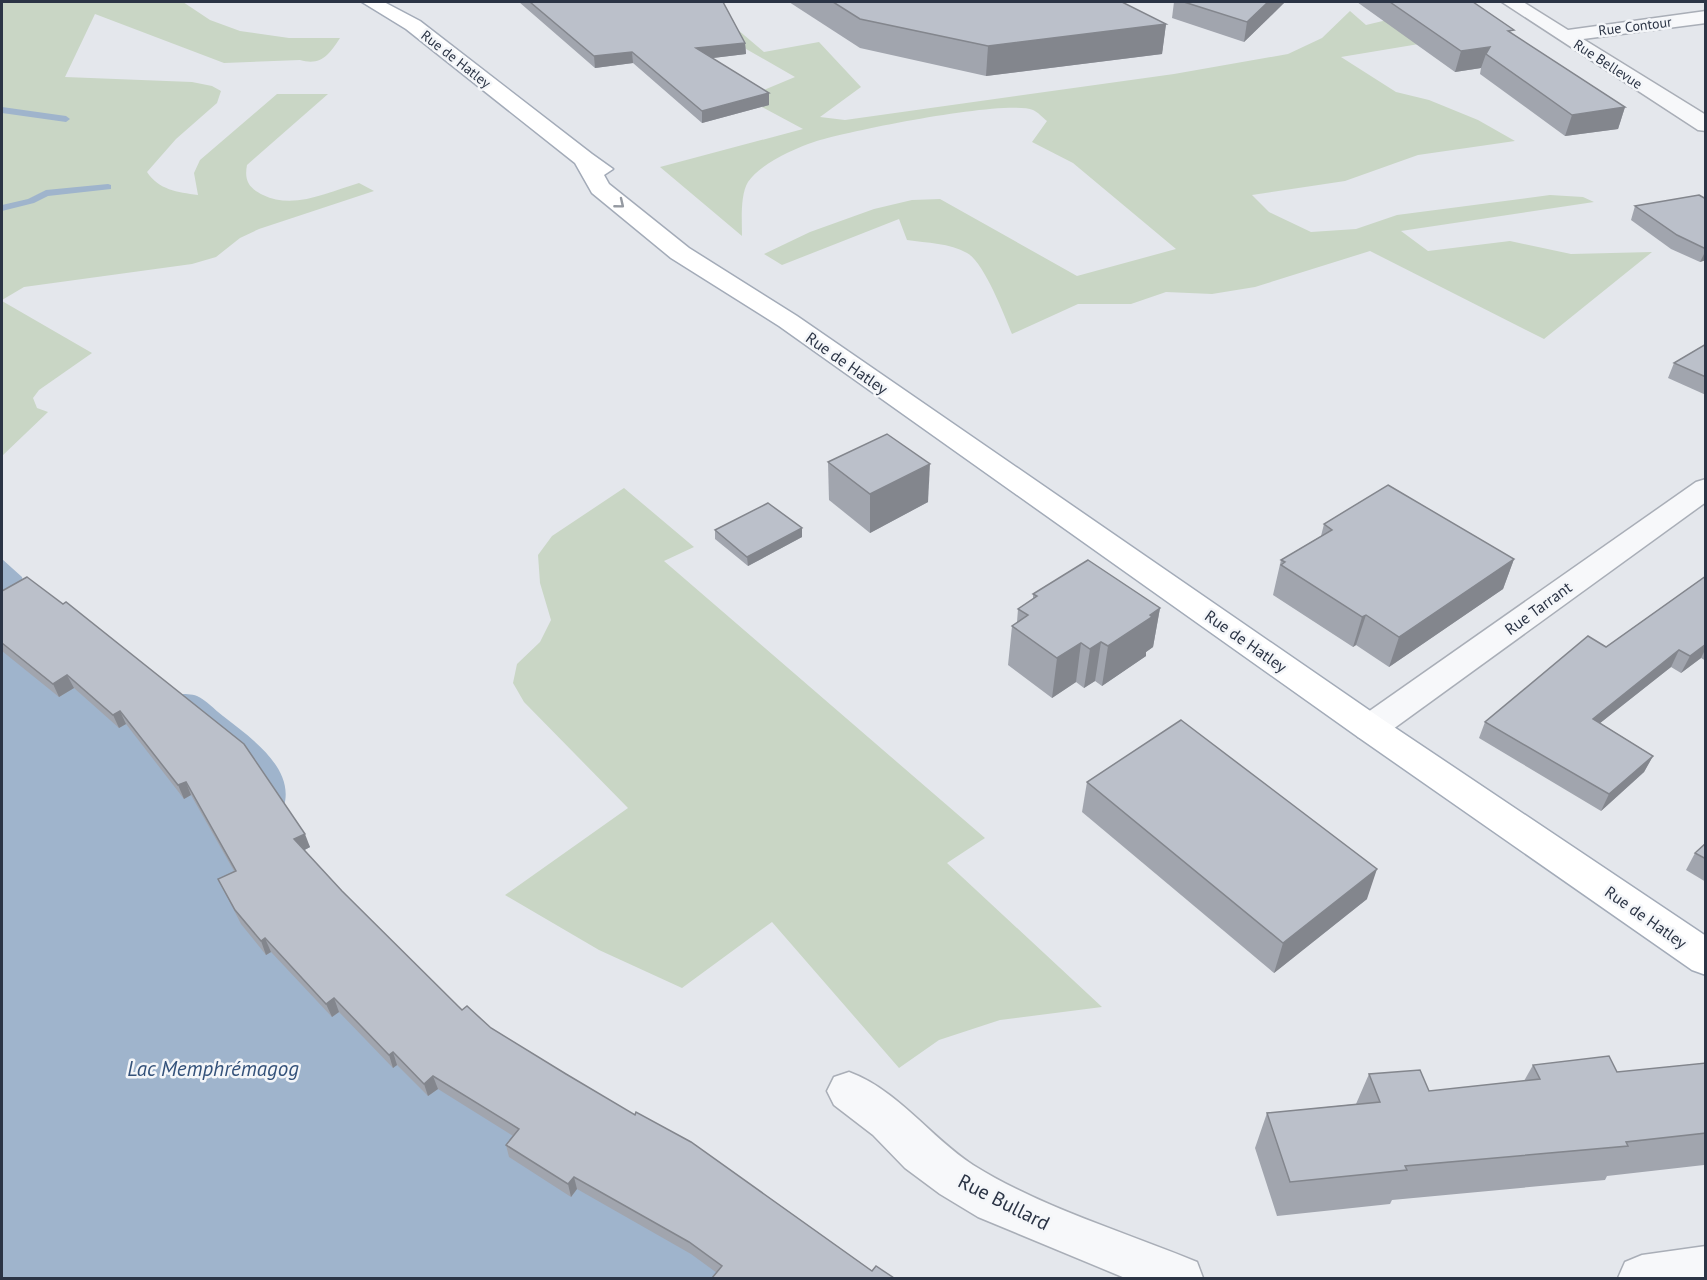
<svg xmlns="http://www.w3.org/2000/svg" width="1707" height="1280" font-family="'PT Sans',sans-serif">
<rect width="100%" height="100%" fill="#e4e7ec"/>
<!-- green -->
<g fill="#c9d6c5">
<path d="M 2,2 L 183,2 L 210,20 L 240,31 L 289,38 L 340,38 C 329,55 321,66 300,60 L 224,63 L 95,14 L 65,77 L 192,82 L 212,86 L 221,91 L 217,103 L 176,139 L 147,172 C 159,190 177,192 198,195 L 194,173 L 200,160 L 277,94 L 328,94 L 247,165 C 244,181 249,188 263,195 C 294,210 328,192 359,183 L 374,191 L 259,229 L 240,238 L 216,257 L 192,264 L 24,287 L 2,300 Z"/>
<path d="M 664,2 L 705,2 L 764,52 L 819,42 L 861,87 L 820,117 L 845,120 L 1174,74 L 1288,54 L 1322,38 L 1350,11 L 1366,25 L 1387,20 L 1419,44 L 1341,57 L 1396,92 L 1429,100 L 1478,120 L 1515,141 L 1418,155 L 1345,181 L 1252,195 L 1269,212 L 1311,232 L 1356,229 L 1397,215 L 1550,195 L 1583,197 L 1594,202 L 1401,231 L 1428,251 L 1510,241 L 1571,254 L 1652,252 L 1544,339 L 1370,251 L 1255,287 L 1212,294 L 1166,292 L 1131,304 L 1078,304 L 1012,334 C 1004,315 984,262 967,253 C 950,243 927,243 907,240 L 899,219 L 782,265 L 764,254 L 810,232 L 874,209 L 912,200 L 940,199 L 1077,276 L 1176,249 L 1073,163 L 1032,142 L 1047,121 C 1043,118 1038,112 1033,110 C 1006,99 847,131 814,142 C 793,149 760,164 748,182 C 740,195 742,221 742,236 L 660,167 L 803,129 L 745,98 L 795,77 Z"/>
<path d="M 2,301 L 92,353 L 39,390 L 33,398 L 37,408 L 48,412 L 2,456 Z"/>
<path d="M 624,488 L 694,547 L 664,561 L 985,838 L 947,863 L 1102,1007 L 1000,1020 L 939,1040 L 899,1068 L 772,922 L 682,988 L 599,950 L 505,895 L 628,808 L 524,702 L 513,683 L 517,664 L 540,642 L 551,620 L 540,583 L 538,555 L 552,536 Z"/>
</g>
<!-- water -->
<path fill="#9fb4cc" d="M 2,559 L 22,577 L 24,586 L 179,694 C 184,694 192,694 197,696 C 206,700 215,710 223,716 C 250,737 295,768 284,806 L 310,847 L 295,855 L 461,1017 L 877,1278 L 2,1278 Z"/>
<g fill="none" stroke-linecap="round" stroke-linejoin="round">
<!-- stream -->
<g fill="#9fb4cc" fill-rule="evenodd">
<path d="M 2,107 L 66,116 L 70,119 L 66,122 L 2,113 Z"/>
<path d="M 108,184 L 111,185 L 111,189 L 48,196 L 34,203 L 2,211 L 2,205 L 28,199 L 46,190 Z"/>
</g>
<defs>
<g id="street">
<path d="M 1502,2 L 1523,2 L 1568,30 L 1706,11 L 1706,23 L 1583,39 L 1706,115 L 1706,131 L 1698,130 Z"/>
<path d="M 1706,479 L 1706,502 L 1382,737 L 1370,741 L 1358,737 L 1353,728 L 1358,719 L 1696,482 Z"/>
<path d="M 849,1072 C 898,1090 930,1137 973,1165 C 1040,1207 1124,1232 1197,1262 L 1203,1278 L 1125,1278 L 978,1217 L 940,1194 L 905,1168 L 873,1135 L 834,1105 L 827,1091 L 834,1077 Z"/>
<path d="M 1706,1246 L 1706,1278 L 1618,1278 L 1625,1262 L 1642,1255 Z"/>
</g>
<path id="primary" d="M 362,2 L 384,2 L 420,21 L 592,154 L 613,169 L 604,175 L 609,184 L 689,248 L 797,316 L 1382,719 L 1706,936 L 1706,975 L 1692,970 L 1358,737 L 779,326 L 671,258 L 592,193 L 575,163 L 406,29 Z"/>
</defs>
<!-- street casing -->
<use href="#street" stroke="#a9aeb7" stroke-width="3"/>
<!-- primary casing -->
<use href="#primary" stroke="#a3abb8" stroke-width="3"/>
<!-- street -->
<use href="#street" fill="#f7f8fa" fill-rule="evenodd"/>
<!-- primary -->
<use href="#primary" fill="#fff" fill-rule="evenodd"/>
</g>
<!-- wall -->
<g fill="#a1a5ae">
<path d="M 519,2 L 723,2 L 745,43 L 746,54 L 712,58 L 769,93 L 769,105 L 702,123 L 633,63 L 595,68 Z"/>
<path d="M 789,2 L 1122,2 L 1166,24 L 1162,54 L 986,76 L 860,48 Z"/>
<path d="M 1174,2 L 1285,2 L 1244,42 L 1172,18 Z"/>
<path d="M 1357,2 L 1473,2 L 1513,35 L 1625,107 L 1618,129 L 1565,136 L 1480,74 L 1481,68 L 1455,72 Z"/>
<path d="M 1706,199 L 1706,260 L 1700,262 L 1671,249 L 1631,220 L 1635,206 Z"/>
<path d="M 1706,344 L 1706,395 L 1668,378 L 1674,363 Z"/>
<path d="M 828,462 L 928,502 L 870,533 L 829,500 Z"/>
<path d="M 1324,524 L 1514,559 L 1503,589 L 1389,667 L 1356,645 L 1353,647 L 1273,595 L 1281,560 L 1321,536 Z"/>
<path d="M 715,530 L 802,537 L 748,566 L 715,539 Z"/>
<path d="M 1706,576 L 1706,661 L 1701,658 L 1681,673 L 1671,667 L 1600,723 L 1653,756 L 1644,772 L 1601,811 L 1479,738 L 1485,722 L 1606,647 Z"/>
<path d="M 2,591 L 310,847 L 304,850 L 342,891 L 462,1010 L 872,1271 L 894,1278 L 717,1273 L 691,1254 L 577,1189 L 571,1197 L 509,1157 L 506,1145 L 513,1136 L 438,1089 L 428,1096 L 397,1065 L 393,1068 L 339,1012 L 332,1017 L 271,952 L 266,955 L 241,924 L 218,879 L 234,871 L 191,795 L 184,799 L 126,724 L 119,728 L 74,688 L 59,697 L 2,651 Z"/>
<path d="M 1033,594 L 1160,608 L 1153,647 L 1146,652 L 1146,656 L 1102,686 L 1095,681 L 1084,688 L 1076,682 L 1052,698 L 1008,665 L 1012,626 L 1017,622 L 1018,609 L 1033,599 Z"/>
<path d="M 1087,782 L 1367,899 L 1274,973 L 1082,812 Z"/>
<path d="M 1706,843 L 1706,882 L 1686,870 L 1695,853 Z"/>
<path d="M 1706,1063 L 1706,1168 L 1704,1165 L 1607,1176 L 1605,1180 L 1392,1200 L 1390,1204 L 1277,1216 L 1255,1148 L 1267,1113 L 1356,1104 L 1369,1074 L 1429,1091 L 1524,1081 L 1533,1065 L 1617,1072 Z"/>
</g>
<!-- shaded-wall -->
<g fill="#83868d">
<path d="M 1268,2 L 1285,2 L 1244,42 L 1247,22 Z"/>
<path d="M 1166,24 L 1162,54 L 986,76 L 988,46 Z"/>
<path d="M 745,43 L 746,54 L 697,60 L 696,48 Z"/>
<path d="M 1490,47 L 1486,54 L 1481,68 L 1455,72 L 1461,51 Z"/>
<path d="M 632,52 L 633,63 L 595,68 L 594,56 Z"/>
<path d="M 769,93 L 769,105 L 702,123 L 702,111 Z"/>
<path d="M 1625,107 L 1618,129 L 1565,136 L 1572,115 Z"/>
<path d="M 1706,250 L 1706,260 L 1700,262 Z"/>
<path d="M 930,464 L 928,502 L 870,533 L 870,494 Z"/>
<path d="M 802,528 L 802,537 L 748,566 L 747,557 Z"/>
<path d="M 1514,559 L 1503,589 L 1389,667 L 1399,637 Z"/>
<path d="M 1160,608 L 1153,647 L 1146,652 L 1146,656 L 1102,686 L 1108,646 Z"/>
<path d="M 1366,615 L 1356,645 L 1353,647 L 1362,617 Z"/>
<path d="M 1101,642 L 1095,681 L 1084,688 L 1090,649 Z"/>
<path d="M 1081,643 L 1076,682 L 1052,698 L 1057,658 Z"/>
<path d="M 1706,644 L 1706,648 L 1701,658 L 1681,673 L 1690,656 Z"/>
<path d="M 1679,650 L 1671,667 L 1585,735 L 1593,719 Z"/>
<path d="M 67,675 L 74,688 L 59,697 L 53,684 Z"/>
<path d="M 120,711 L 126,724 L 119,728 L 113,715 Z"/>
<path d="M 1653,756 L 1644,772 L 1601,811 L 1609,794 Z"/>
<path d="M 186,782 L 191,795 L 184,799 L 178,785 Z"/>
<path d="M 305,834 L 310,847 L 299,853 L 294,839 Z"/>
<path d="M 1377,869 L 1367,899 L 1274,973 L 1283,943 Z"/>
<path d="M 265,938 L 271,952 L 266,955 L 261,941 Z"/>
<path d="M 334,998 L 339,1012 L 332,1017 L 326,1004 Z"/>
<path d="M 393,1052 L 397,1065 L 393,1068 L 389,1055 Z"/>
<path d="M 433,1076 L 438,1089 L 428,1096 L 424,1084 Z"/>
<path d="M 574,1177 L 577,1189 L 571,1197 L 568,1184 Z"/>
</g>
<!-- building -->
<g fill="#bbc0ca" stroke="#83868d" stroke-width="1.5">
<path d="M 530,2 L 723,2 L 745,43 L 696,48 L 769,93 L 702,111 L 632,52 L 594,56 Z"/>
<path d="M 833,2 L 1122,2 L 1166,24 L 988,46 L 860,19 Z"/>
<path d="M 1184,2 L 1268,2 L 1247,22 Z"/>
<path d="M 1390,2 L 1473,2 L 1514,30 L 1508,31 L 1625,107 L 1572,115 L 1486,54 L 1490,47 L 1461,51 Z"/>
<path d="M 1699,195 L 1706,199 L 1706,249 L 1677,235 L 1635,206 Z"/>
<path d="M 1706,344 L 1706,377 L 1674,363 Z"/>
<path d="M 887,434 L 930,464 L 870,494 L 828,462 Z"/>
<path d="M 1388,485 L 1514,559 L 1399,637 L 1366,615 L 1362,617 L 1281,565 L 1285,562 L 1281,560 L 1332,530 L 1324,524 Z"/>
<path d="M 768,503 L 802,528 L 747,557 L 715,530 Z"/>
<path d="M 1088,560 L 1160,608 L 1150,615 L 1152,617 L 1108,646 L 1101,642 L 1090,649 L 1081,643 L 1057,658 L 1012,626 L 1028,615 L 1018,609 L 1037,596 L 1033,594 Z"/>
<path d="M 1706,576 L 1706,644 L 1690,656 L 1679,650 L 1593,719 L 1653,756 L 1609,794 L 1485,722 L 1588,636 L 1606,647 Z"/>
<path d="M 27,577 L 63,604 L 66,602 L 244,744 L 305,834 L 294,839 L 342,891 L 462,1010 L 467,1006 L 491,1028 L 566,1074 L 635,1115 L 636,1112 L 691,1142 L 872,1271 L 876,1266 L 894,1278 L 712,1278 L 722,1266 L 689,1242 L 574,1177 L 568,1184 L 506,1145 L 519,1129 L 433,1076 L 424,1084 L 393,1052 L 389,1055 L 334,998 L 326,1004 L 265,938 L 261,941 L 235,910 L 218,879 L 236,871 L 186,782 L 178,785 L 120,711 L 113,715 L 67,675 L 53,684 L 2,643 L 2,591 Z"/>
<path d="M 1181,720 L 1377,869 L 1283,943 L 1087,782 Z"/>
<path d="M 1706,843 L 1706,859 L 1695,853 Z"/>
<path d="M 1609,1056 L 1617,1072 L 1706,1063 L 1706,1133 L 1626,1142 L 1628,1146 L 1405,1166 L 1407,1170 L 1290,1182 L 1267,1113 L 1380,1102 L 1369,1074 L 1420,1070 L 1429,1091 L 1540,1079 L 1533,1065 Z"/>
</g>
<!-- one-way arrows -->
<defs><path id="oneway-chevron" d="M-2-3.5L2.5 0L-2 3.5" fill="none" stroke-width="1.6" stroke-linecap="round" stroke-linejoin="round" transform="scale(1.5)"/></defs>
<use stroke="#959aa2" href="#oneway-chevron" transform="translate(620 204) rotate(39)"/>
<g text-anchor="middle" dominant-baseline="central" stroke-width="5" stroke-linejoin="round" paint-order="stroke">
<!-- far-street labels -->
<g font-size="14" fill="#2b3445" stroke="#f4f6f9">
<text transform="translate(1635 26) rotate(-7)">Rue Contour</text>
<text transform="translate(456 59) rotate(38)">Rue de Hatley</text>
<text transform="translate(1608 64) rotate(33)">Rue Bellevue</text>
</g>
<!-- street labels -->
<g font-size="16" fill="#2b3445" stroke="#f4f6f9">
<text transform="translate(847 363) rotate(35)">Rue de Hatley</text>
<text transform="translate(1538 608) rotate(-36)">Rue Tarrant</text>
<text transform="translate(1246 641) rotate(35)">Rue de Hatley</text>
<text transform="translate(1646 917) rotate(35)">Rue de Hatley</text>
</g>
<!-- near-street labels -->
<g font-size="20" fill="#2b3445" stroke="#f4f6f9">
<text transform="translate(1004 1202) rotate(27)">Rue Bullard</text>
</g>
<!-- near-water labels -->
<g font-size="21" font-style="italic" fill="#34527a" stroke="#f4f6f9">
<text x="213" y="1068">Lac Memphrémagog</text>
</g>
</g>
<!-- border -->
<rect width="1707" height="1280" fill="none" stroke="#2b3445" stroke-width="6"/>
</svg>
